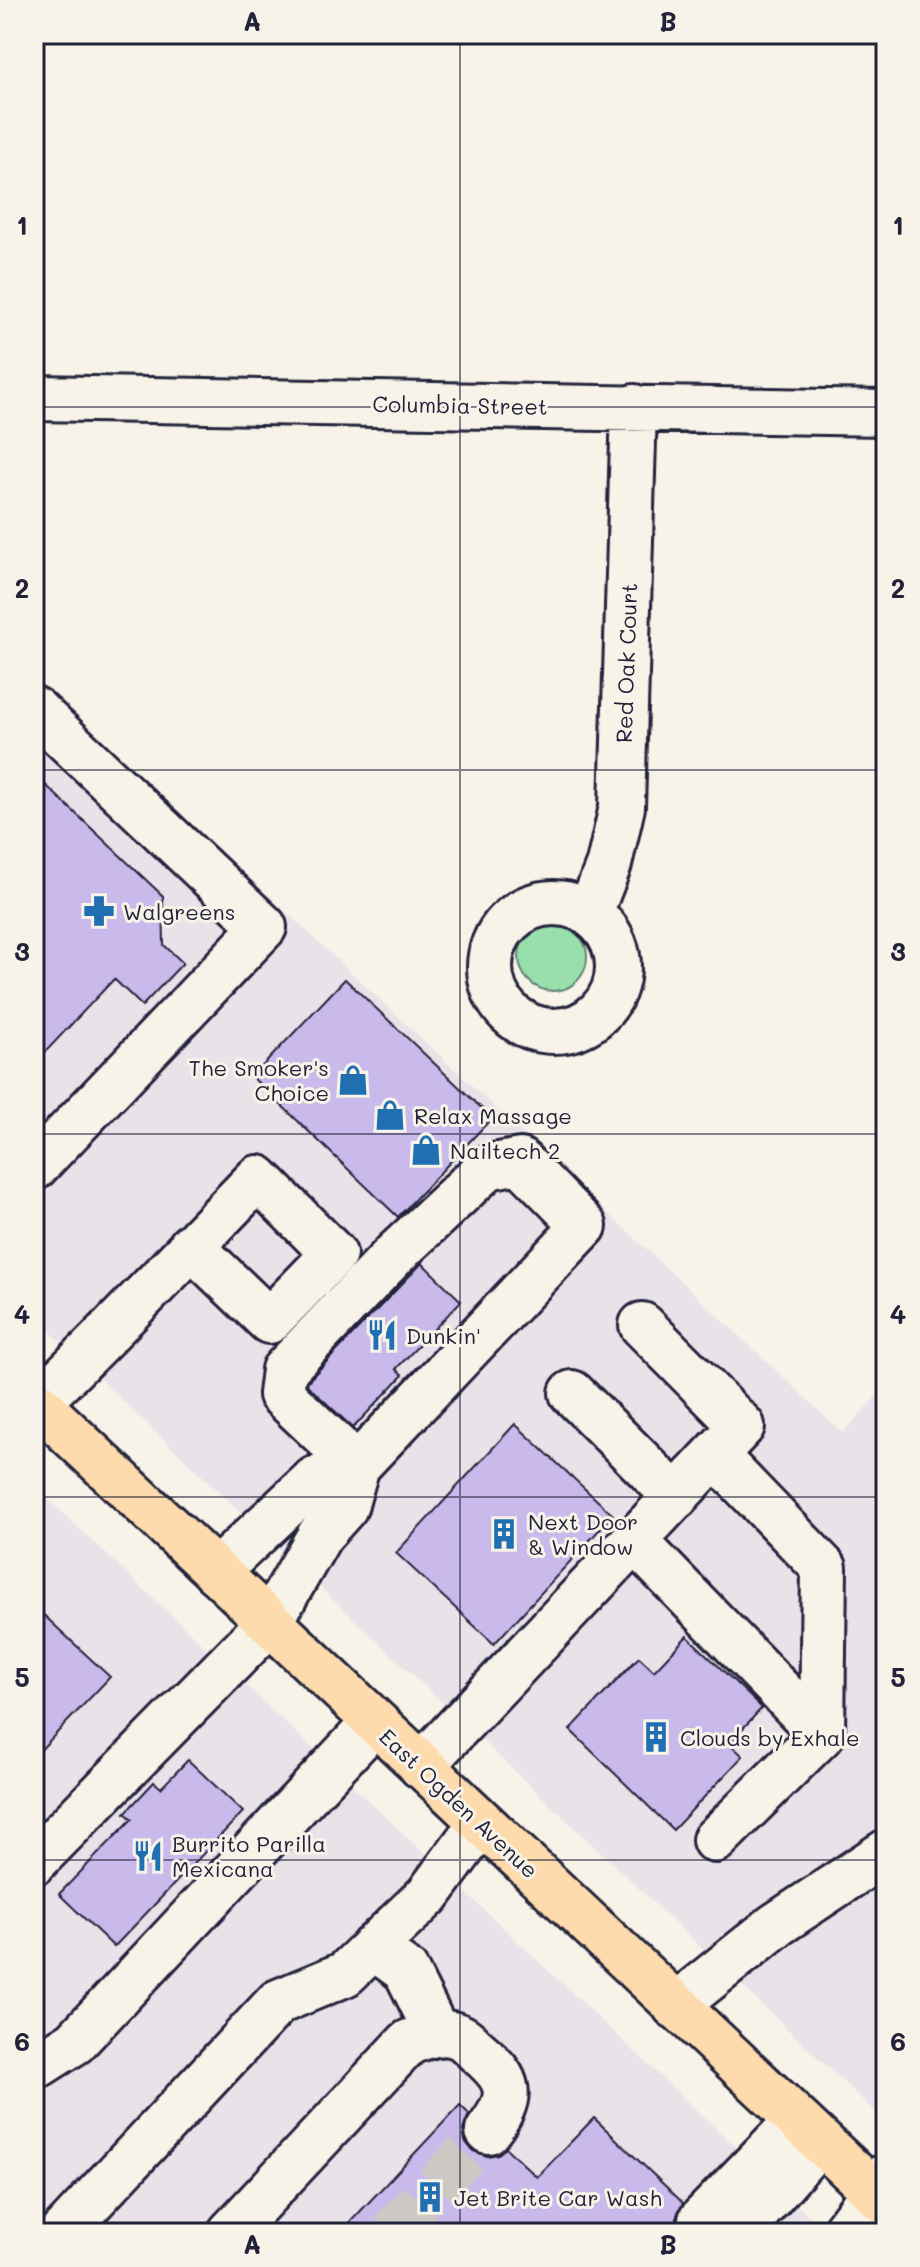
<svg xmlns="http://www.w3.org/2000/svg" width="920" height="2267" viewBox="0 0 920 2267" font-family="Mali,sans-serif">
<style>
.built{fill:#e9e2e9}
.green{fill:#98dfac;stroke:#5d8074;stroke-width:2}
.building{fill:#c9baeb;stroke:#22223b;stroke-width:2}
.lines{fill:none;stroke-linecap:round;stroke-linejoin:round}
.minor-tunnel{stroke:#ccc9c5;stroke-width:44;stroke-dasharray:44 22;stroke-linecap:butt}
.minor-casing{stroke:#22223b;stroke-width:50}
.major-casing{stroke:#22223b;stroke-width:50}
.minor{stroke:#f7f3e8;stroke-width:44}
.major{stroke:#fddbac;stroke-width:44}
.grid{fill:none;stroke:#22223b;stroke-width:2;stroke-opacity:0.55}
.labels{text-anchor:middle;dominant-baseline:central;stroke-width:6;stroke-linejoin:round;paint-order:stroke}
.street-label{font-size:22px;fill:#22223b;stroke:#f7f3e8}
.poi-label{font-size:22px;fill:#22223b;stroke:#f7f3e8;text-anchor:start}
.neatline{fill:none;stroke:#22223b;stroke-width:3}
.grid-label{font-size:26px;text-anchor:middle;font-weight:bold;fill:#22223b}
</style>
<rect width="100%" height="100%" fill="#f7f3e8"/>
<filter id="ink" filterUnits="userSpaceOnUse"><feTurbulence type="fractalNoise" baseFrequency=".0125" numOctaves="2"/><feDisplacementMap in="SourceGraphic" scale="16" xChannelSelector="R" yChannelSelector="G"/><feConvolveMatrix kernelMatrix="1 2 1 2 8 2 1 2 1" color-interpolation-filters="sRGB"/></filter>
<g filter="url(#ink)">
<path class="built" d="M34,676l809,757 38,-42 5,-122v853l-852,-805z
M34,1486l793,747h-793z"/>
<path class="green" d="M519 957a34 34 0 1 1 68 0a34 34 0 1 1-68 0Z"/>
<path class="building" d="M34,774l129,122 1,49 19,18 -41,43 -28,-27 -80,85z
M345,979l147,139 -94,99 -146,-140z
M422,1263l39,38 -65,68 7,6 -50,53 -46,-43 1,-4z
M515,1424l98,91 -119,129 -98,-91z
M34,1606l76,71 -76,80z
M687,1636l75,72 -33,35 14,13 -70,74 -103,-100 69,-73 15,14z
M188,1760l55,52 -129,135 -55,-53 73,-75 -7,-6 29,-31 7,6z
M460,2105l9,9 -6,16 2,11 8,10 14,5 11,-2 8,-6 31,29 57,-59 89,85 -6,12v11l4,7h-341z"/>
<g class="lines">
<path class="minor-tunnel" d="M390,2233l98,-102"/>
<defs>
<path id="minor" d="M34,398l852,15
M34,709l230,218 -230,241
M490 967a64 64 0 1 1 128 0a64 64 0 1 1-128 0Z
M590,913l19,-49 13,-57 12,-400
M572,1393l104,104
M37,1403c76,-73 148,-150 221,-225l76,76 -65,67 -78,-75
M715,1455l109,113 -2,166 -107,106
M635,1541l187,193
M216,1572l99,-93 42,-13
M421,1766l321,-340 -100,-101
M34,1862l236,-240 50,-87 25,-28 12,-41 227,-240 -64,-65 -32,6 -92,86 -112,117 -3,24 76,72
M373,1947l33,24 31,62
M675,2006l101,-81 110,-73
M34,2068l41,-26 299,-319
M701,2220l96,-99
M62,2233l216,-231 67,-28 83,-79 53,-72
M230,2233l179,-191c16,-5 33,-13 49,-6 7,2 14,11 20,16 34,29 36,44 10,79
M739,2233l80,-91
M843,2233l43,-57"/>
<path id="major" d="M34,1400l852,803"/>
</defs>
<use href="#minor" class="minor-casing"/>
<use href="#major" class="major-casing"/>
<use href="#minor" class="minor"/>
<use href="#major" class="major"/>
</g>
</g>
<path class="grid" d="M460,34v2199M34,407h852M34,770h852M34,1134h852M34,1497h852M34,1860h852"/>
<defs>
<symbol id="pharmacy-bare" viewBox="-9 -9 18 18"><path d="M-2-6h4v4h4v4h-4v4h-4v-4h-4v-4h4Z" fill="#1f6fb2" stroke="#f7f3e8" stroke-width="2.5" paint-order="stroke"/></symbol>
<symbol id="shop-bare" viewBox="-9 -9 18 18"><path d="M-5-2.5h2.3a2.7 3.5 0 0 1 5.4 0H5L5.5 6h-11ZM-1.5-2.5h3a1.5 2.3 0 0 0-3 0Z" fill="#1f6fb2" stroke="#f7f3e8" stroke-width="2.5" paint-order="stroke"/></symbol>
<symbol id="restaurant-bare" viewBox="-9 -9 18 18"><path d="M-5-6h1v4h1v-4h1v4h1v-4h1v5L-1.5 .5V6h-2V.5L-5-1ZM5-6V6H3V1.5H1.5Q1.5-4 5-6Z" fill="#1f6fb2" stroke="#f7f3e8" stroke-width="2.5" paint-order="stroke"/></symbol>
<symbol id="building-bare" viewBox="-9 -9 18 18"><path d="M-4-6H4V6H1V3H-1V6H-4ZM-2.5-4.3h1.7v1.8h-1.7ZM.8-4.3h1.7v1.8H.8ZM-2.5-1h1.7V.8h-1.7ZM.8-1h1.7V.8H.8Z" fill="#1f6fb2" stroke="#f7f3e8" stroke-width="2.5" paint-order="stroke"/></symbol>
</defs>
<g fill-rule="evenodd">
<use href="#pharmacy-bare" x="77" y="889" width="44" height="44"/>
<use href="#shop-bare" x="331" y="1058" width="44" height="44"/>
<use href="#shop-bare" x="368" y="1093" width="44" height="44"/>
<use href="#shop-bare" x="404" y="1128" width="44" height="44"/>
<use href="#restaurant-bare" x="360" y="1313" width="44" height="44"/>
<use href="#building-bare" x="482" y="1512" width="44" height="44"/>
<use href="#building-bare" x="634" y="1715" width="44" height="44"/>
<use href="#restaurant-bare" x="126" y="1834" width="44" height="44"/>
<use href="#building-bare" x="408" y="2175" width="44" height="44"/>
</g>
<g class="labels">
<g class="street-label">
<text transform="translate(460 405) rotate(1)">Columbia Street</text>
<text transform="translate(626 663) rotate(-88)">Red Oak Court</text>
<text transform="translate(459 1803) rotate(43)">East Ogden Avenue</text>
</g>
<g class="poi-label">
<text x="123" y="911">Walgreens</text>
<text x="329" y="1067" text-anchor="end">The Smoker's<tspan x="329" dy="25">Choice</tspan></text>
<text x="414" y="1115">Relax Massage</text>
<text x="450" y="1150">Nailtech 2</text>
<text x="406" y="1335">Dunkin'</text>
<text x="528" y="1521">Next Door<tspan x="528" dy="25">&amp; Window</tspan></text>
<text x="680" y="1737">Clouds by Exhale</text>
<text x="172" y="1843">Burrito Parilla<tspan x="172" dy="25">Mexicana</tspan></text>
<text x="454" y="2197">Jet Brite Car Wash</text>
</g>
</g>
<rect width="920" height="2267" fill="none" stroke="#f7f3e8" stroke-width="88"/>
<rect x="44" y="44" width="832" height="2179" class="neatline"/>
<g class="grid-label">
<text x="252" y="31">A</text>
<text x="668" y="31">B</text>
<text x="22" y="235">1</text>
<text x="898" y="235">1</text>
<text x="22" y="598">2</text>
<text x="898" y="598">2</text>
<text x="22" y="961">3</text>
<text x="898" y="961">3</text>
<text x="22" y="1324">4</text>
<text x="898" y="1324">4</text>
<text x="22" y="1687">5</text>
<text x="898" y="1687">5</text>
<text x="22" y="2051">6</text>
<text x="898" y="2051">6</text>
<text x="252" y="2254">A</text>
<text x="668" y="2254">B</text>
</g>
</svg>
